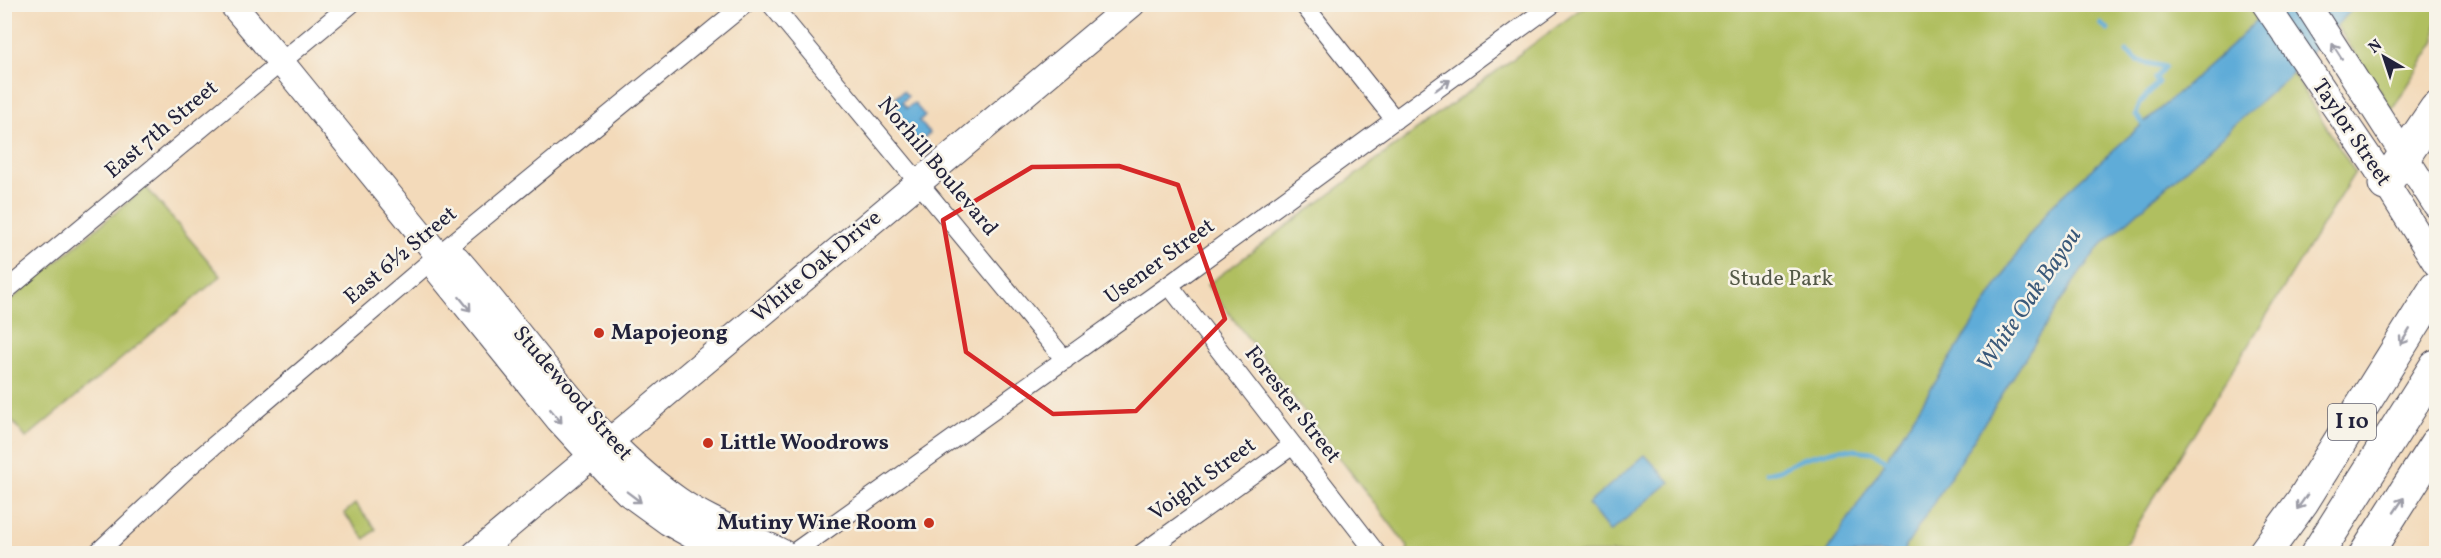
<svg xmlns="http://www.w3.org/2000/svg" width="2441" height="558" viewBox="0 0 2441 558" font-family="Vollkorn,serif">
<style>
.green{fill:#b0bf61;stroke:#69704e;stroke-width:1.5}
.water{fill:#5facd8;stroke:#40678a;stroke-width:1.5}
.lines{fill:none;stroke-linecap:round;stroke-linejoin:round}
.stream{stroke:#5facd8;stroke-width:5}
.street-casing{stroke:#413e4e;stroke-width:20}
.secondary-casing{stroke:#413e4e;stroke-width:28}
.highway-casing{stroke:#413e4e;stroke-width:35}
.street{stroke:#fff;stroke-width:18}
.secondary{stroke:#fff;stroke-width:26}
.highway{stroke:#fff;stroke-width:33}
.oneway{stroke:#9c9ca7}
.marked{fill:none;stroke:#d62828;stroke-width:4.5;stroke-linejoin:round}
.poi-dot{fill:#c8321e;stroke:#f7f3e8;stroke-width:2}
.labels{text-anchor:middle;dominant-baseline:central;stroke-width:5;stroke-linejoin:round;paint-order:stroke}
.shield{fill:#f7f3e8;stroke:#62616f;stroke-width:1.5}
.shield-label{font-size:21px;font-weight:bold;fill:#22223b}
.street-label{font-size:22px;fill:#22223b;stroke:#f7f3e8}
.park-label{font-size:22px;fill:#545948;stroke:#f7f3e8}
.poi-label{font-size:22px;font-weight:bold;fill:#22223b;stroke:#f7f3e8;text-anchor:start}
.water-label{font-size:24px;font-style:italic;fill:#3a597a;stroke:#f7f3e8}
</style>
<rect width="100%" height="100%" fill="#f7f3e8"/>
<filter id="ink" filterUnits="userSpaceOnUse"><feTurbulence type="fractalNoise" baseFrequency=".0167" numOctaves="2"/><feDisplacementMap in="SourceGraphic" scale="12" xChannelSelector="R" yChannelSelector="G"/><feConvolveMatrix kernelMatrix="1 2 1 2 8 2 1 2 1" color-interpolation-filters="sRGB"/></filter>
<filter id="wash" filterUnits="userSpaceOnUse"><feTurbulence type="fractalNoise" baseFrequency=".008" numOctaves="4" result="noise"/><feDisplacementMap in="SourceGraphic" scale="24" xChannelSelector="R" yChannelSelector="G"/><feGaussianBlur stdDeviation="1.35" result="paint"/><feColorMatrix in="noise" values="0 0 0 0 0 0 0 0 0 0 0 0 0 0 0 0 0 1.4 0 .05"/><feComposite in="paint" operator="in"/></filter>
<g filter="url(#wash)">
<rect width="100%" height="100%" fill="#f3daba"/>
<path class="green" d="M1955,4l65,3 16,-3 213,1 106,167 -235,381h-713l1,-6 -201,-262 379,-280z
M2323,5h113v36l-44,69z
M146,187l75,89 -195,162 -21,-26v-107z
M355,504l21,25 -11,10 -21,-26z"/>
<path class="water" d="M2272,5h84l-67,71 -191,172 -28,39 -168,266 -76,1 200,-314 26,-35 24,-22 155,-137z
M903,91l5,5 -6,6 5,6 7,-5 11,13 -6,5 11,12 -11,9 -31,-38z
M1645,455l25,27 -60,50 -22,-28z"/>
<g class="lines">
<path class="stream" d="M2101,24l7,5
M2127,52l11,9 27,6 -10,12 4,3 -19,21 -4,12 10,12
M1766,473l13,-3 25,-12 36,-9 33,3 18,11"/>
</g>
</g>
<g filter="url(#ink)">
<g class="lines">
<defs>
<path id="street" d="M771,4l294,356
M1303,4l92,116
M1169,285l208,269
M4,292l347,-288
M96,554l94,-88 248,-211 307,-251
M792,554l377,-269 384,-281
M1141,554l152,-109"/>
<path id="secondary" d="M232,4l49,58 157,193 1,17 120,148 50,54 19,19 40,29 57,32
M2265,4l112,165 59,94
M2307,4l129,201
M438,255l18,3c71,80 133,180 222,242 31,22 73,36 107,54
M475,554l657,-550"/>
<path id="highway" d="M2385,184l51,-75
M2264,554l38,-52 134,-214
M2317,554l119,-188
M2366,554l70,-110"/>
</defs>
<use href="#street" class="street-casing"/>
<use href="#secondary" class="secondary-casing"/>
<use href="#highway" class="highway-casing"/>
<use href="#street" class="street"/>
<use href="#secondary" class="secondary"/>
<use href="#highway" class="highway"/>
</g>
<defs><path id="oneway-shaft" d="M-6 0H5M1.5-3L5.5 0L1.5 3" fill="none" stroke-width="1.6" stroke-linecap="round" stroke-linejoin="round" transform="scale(1.5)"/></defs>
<g class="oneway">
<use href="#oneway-shaft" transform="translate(2337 51) rotate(-123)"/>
<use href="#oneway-shaft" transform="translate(1443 85) rotate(-36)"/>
<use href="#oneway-shaft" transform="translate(465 304) rotate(51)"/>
<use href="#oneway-shaft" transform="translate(2405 337) rotate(122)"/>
<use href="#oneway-shaft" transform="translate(556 416) rotate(50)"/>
<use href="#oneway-shaft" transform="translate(634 497) rotate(37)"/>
<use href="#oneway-shaft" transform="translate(2302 502) rotate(125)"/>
<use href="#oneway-shaft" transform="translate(2399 505) rotate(-56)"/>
</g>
</g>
<path class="marked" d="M1119,166l59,19 47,134 -89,92 -83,3 -87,-62 -23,-132 89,-53z"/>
<g class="poi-dot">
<circle cx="599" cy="333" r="6"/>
<circle cx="708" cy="443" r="6"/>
<circle cx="929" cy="523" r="6"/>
</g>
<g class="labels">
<rect class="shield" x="2328" y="404" width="48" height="36" rx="4.5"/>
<g class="shield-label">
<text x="2352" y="422">I 10</text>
</g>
<g class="street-label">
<text transform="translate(162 130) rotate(-40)">East 7th Street</text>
<text transform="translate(2351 133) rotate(56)">Taylor Street</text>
<text transform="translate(937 167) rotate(50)">Norhill Boulevard</text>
<text transform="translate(401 256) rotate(-40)">East 6½ Street</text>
<text transform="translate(1160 262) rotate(-36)">Usener Street</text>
<text transform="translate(817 267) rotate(-40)">White Oak Drive</text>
<text transform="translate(572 394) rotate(49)">Studewood Street</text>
<text transform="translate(1292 405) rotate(52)">Forester Street</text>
<text transform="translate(1203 480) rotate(-36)">Voight Street</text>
</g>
<g class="park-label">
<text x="1781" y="279">Stude Park</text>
</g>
<g class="poi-label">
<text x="611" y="333">Mapojeong</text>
<text x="720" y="443">Little Woodrows</text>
<text x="917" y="523" text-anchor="end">Mutiny Wine Room</text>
</g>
<g class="water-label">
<text transform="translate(2030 300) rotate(-56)">White Oak Bayou</text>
</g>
</g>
<rect width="2441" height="558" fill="none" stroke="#f7f3e8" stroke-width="24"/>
<g transform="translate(2384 57) rotate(321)" stroke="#f7f3e8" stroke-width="4.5" paint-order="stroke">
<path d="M0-4.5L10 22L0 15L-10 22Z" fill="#22223b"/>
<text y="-9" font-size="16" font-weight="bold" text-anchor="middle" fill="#22223b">N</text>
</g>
</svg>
